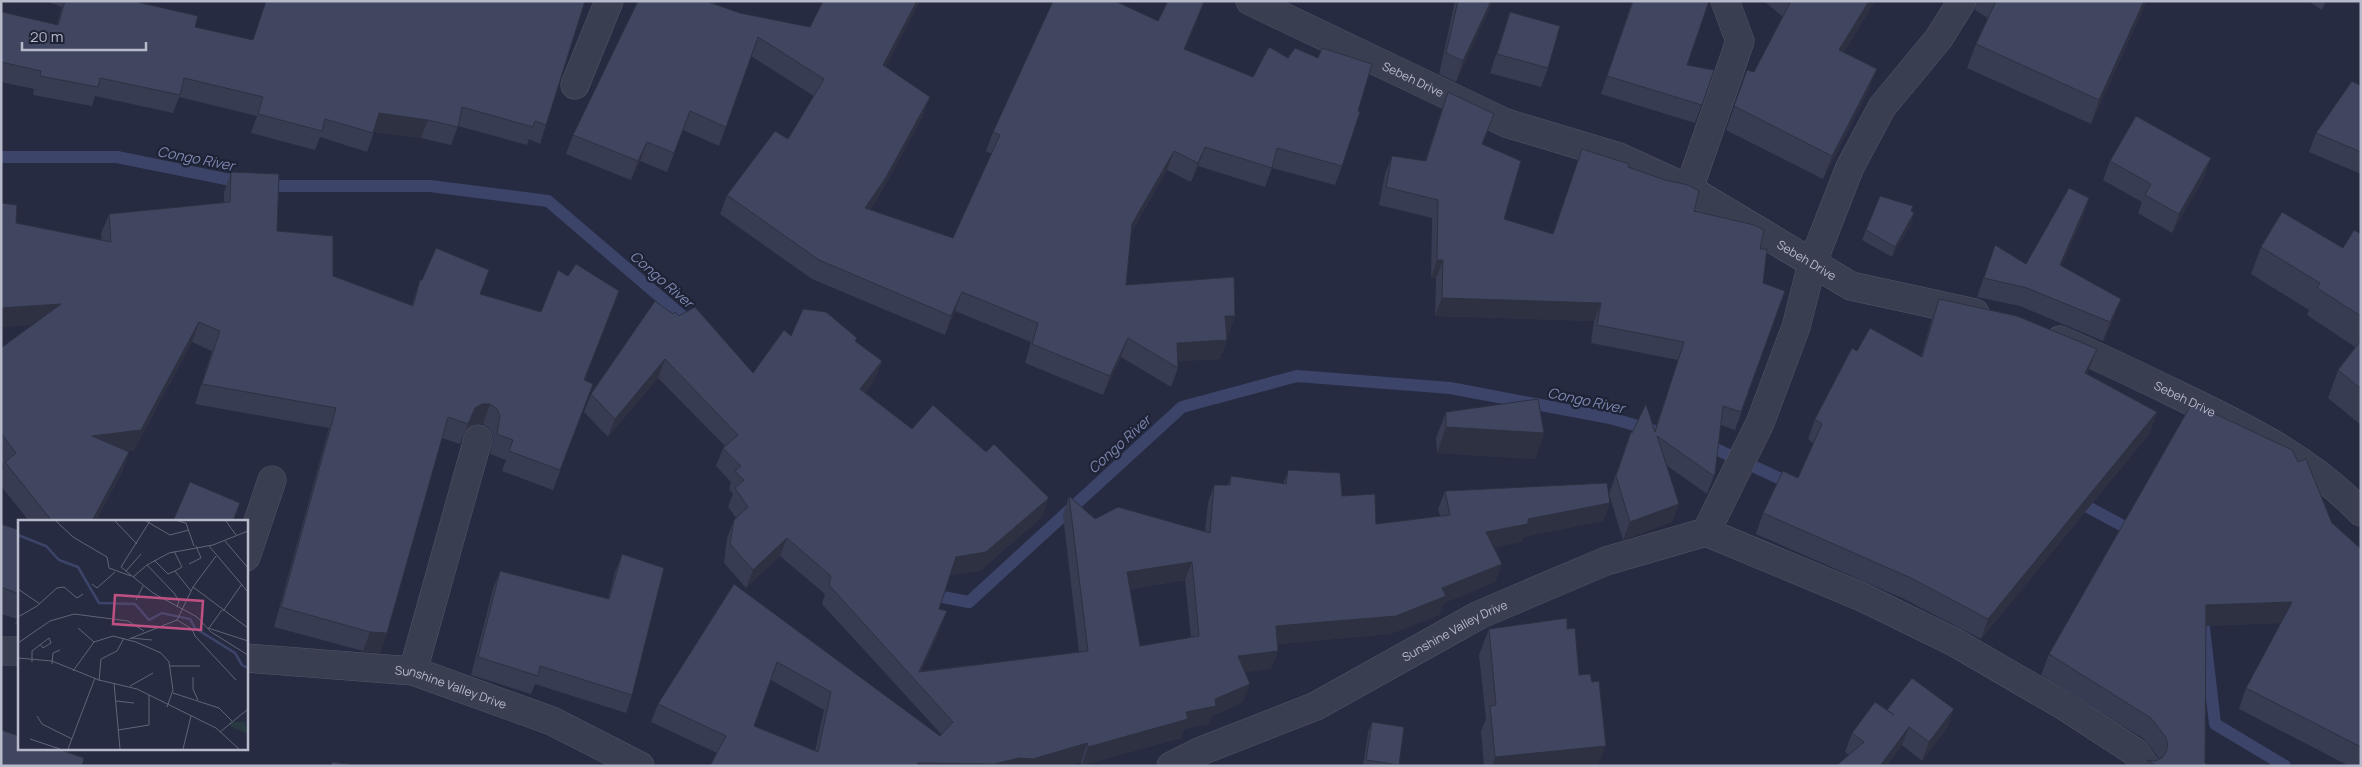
<svg xmlns="http://www.w3.org/2000/svg" width="2362" height="767" viewBox="0 0 2362 767" font-family="Manrope,sans-serif">
<style>
.lines{fill:none;stroke-linecap:round;stroke-linejoin:round}
.stream{stroke:#3c4569;stroke-width:12}
.minor-casing{stroke:#525668;stroke-width:29}
.minor{stroke:#3a3e51;stroke-width:28}
.wall{fill:#373c52;fill-rule:evenodd}
.shaded-wall{fill:#2d3142}
.building{fill:#40465f;stroke:#2d3142;fill-rule:evenodd}
.labels{text-anchor:middle;dominant-baseline:central;stroke-width:4.5;stroke-linejoin:round;paint-order:stroke}
.street-label{font-size:12px;fill:#b7bacb;stroke:#1f2336}
.water-label{font-size:14px;font-style:italic;fill:#7f89b2;stroke:#1f2336}
.inset-river{fill:none;stroke:#3c4569;stroke-width:2.5}
.inset-road{fill:none;stroke:#606478;stroke-width:1}
.view{fill:#be5182;fill-opacity:0.15;stroke:#be5182;stroke-width:2.5}
.inset-edge{fill:none;stroke:#b7bacb;stroke-width:2.5}
</style>
<rect width="100%" height="100%" fill="#262b41"/>
<g class="lines">
<path class="stream" d="M1,157h116l143,29h170l118,15 145,124
M1702,445l16,5 76,35
M2075,500l61,33
M927,594l42,8 213,-195 115,-31 153,12 160,30 42,12
M2204,628l11,96 70,42"/>
<defs>
<g id="minor">
<path id="s1" d="M1250,1l256,122 113,34 70,32 162,97 124,27"/>
<path d="M575,85l34,-84"/>
<path d="M1689,189l51,-148 -15,-40"/>
<path id="s2" d="M2060,340c40,17 79,36 118,55 67,32 131,63 183,117"/>
<path d="M1706,532l156,65 92,45 112,65 69,45 10,14"/>
<path d="M246,557l26,-77"/>
<path d="M1,651h18"/>
<path id="s3" d="M246,658l167,13 139,50 88,45"/>
<path d="M413,671l65,-232"/>
<path id="s4" d="M1171,766l30,-15 115,-45 163,-91 127,-54 100,-29 54,-109 36,-96 16,-63 38,-97 32,-60 57,-69 23,-37"/>
</g>
</defs>
<use href="#minor" class="minor-casing"/>
<use href="#minor" class="minor"/>
</g>
<path class="wall" d="M46,1h87l62,26 58,13 13,-39h319l-39,124 -6,19 -11,-5 -2,6 -69,-19 -7,19 -30,-7 -47,-6 -7,20 -47,-15 -5,13 -64,-17 6,-17 -78,-19 -6,16 -78,-17 -3,10 -59,-11 1,-6 -33,-7v-67l1,-3 55,13 5,-18z
M638,1h78l-1,3 25,9 70,14 13,-26h97l-34,65 37,50 -45,82 -8,12 83,28 39,-84 -6,-3 7,-19 165,-111h39l-12,28 157,117 -7,19 -63,-17 -7,19 -67,-21 -7,16 -24,-12 -36,63 -5,52 109,31 -7,19h-2l1,5 -7,19 -42,2v7l-7,19 -50,-30 -18,38 -78,-32 6,-21 -76,-31 -10,24 -133,-56 -92,-65 7,-19 61,-56 26,-43 -63,-40 -32,90 -36,-16 -16,42 -27,-11 -9,19 -65,-26 7,-19z
M1455,1h38l-37,81 -17,-8z
M1632,1h77l-22,64 27,5 -19,53 -94,-29z
M1764,1h111l-31,51 24,40 -45,87 -97,-49 21,-60 7,2 29,-55z
M1977,1h170l-56,123 -124,-56 9,-24 12,-26 -13,-8z
M2308,1h19l-5,9z
M1510,12l38,56 -7,19 -51,-14z
M2361,86v88l-52,-22 7,-19z
M1448,92l46,22 -12,31 22,74 49,15 23,-67h52l66,44 66,38 3,34 22,8 -50,139 -14,-5 -6,48 -8,21 -41,-29 13,39 -7,18 -49,18 -14,-46 22,-62 1,1 23,-3 23,-70 -87,-17 3,-22 -159,-5 1,-38h-5l1,-60 -53,-13 6,-31 7,-18 33,5z
M2211,158l-7,19 -32,56 -34,-20 4,-11 -39,-22 7,-19z
M231,172l46,59 56,45 79,29 8,-25 60,14 61,18 27,-36 51,15 -34,89 8,4 -40,106 -51,-19 4,-11 -16,-6 3,-18 -4,-8 -6,-4h-8l-8,4 -7,16 -18,-6 -62,215 -17,-2 -89,-24 55,-199 -134,-24 17,-53 -20,-9 -58,108 -8,1 3,1 -7,20 -26,49h-67l-28,-35v-13l3,-7 -3,-3v-115l31,-23 -31,2v-124l15,20 86,17 -1,-6 8,-20 115,-11v-11z
M2089,198l-6,19 -22,49 53,52 -11,23 -83,-35 -43,-9 18,-52 31,19z
M1911,211l3,2 -3,10 -19,34 -30,-17 4,-10z
M2361,234v191l-33,-27 10,-28 17,-23 -48,-32 2,-5 -58,-36 10,-27 82,1z
M1939,299l158,50 -10,25 70,38 -7,21 -169,206 -77,-40 -148,-65 7,-21 35,-35 16,-34 -6,-5 7,-20 42,-68 64,5 11,-37z
M673,314l6,2 74,57 38,-37 65,6 26,19 -7,18 -10,14 47,36 131,87 -63,55 -30,4 -11,34 1,21 -19,41 158,-19 -16,-137 6,-19 26,23 110,12 3,-28 6,-18h14l3,-9 52,8 5,-14 54,26 34,28 64,-8 -2,-7 7,-18 165,12 -7,18 -80,16 -2,5 -27,5 8,17 -7,18 -51,21 -5,12 -49,19 -113,10 1,7 -7,18 -26,3 -2,30 -31,14 -3,8 -25,5 -3,9 -99,27 -1,-3 -364,-9 -66,-31 7,-18 76,-120 206,152 1,-2 -119,-130 3,-10 -45,-38 -34,32 -22,-25 3,-25 7,-18 2,-2 -8,-11 5,-13 -4,-5 2,-7 -15,-16 7,-18 2,-2 -67,-68 -50,59 -24,-25 7,-18zM1185,580l6,58 -51,8 -10,-57zM771,680l53,30 -9,41 -61,-25z
M1446,412l98,21 -9,26 -98,-6 -1,-15z
M2332,523l29,26v217h-12l-110,-57 7,-21 35,-65 -75,3 -1,137 5,3h-65l2,-6 8,1 3,-2v-2l-14,-18 -103,-64 8,-21z
M1,524l18,6v96l-4,-2 2,-5 -16,-5z
M622,554l10,141 -6,18 -91,-29 -4,10 -60,-19 22,-86 7,-18 108,28 7,-27z
M1489,629l90,46 19,91h-114l-3,-35 5,-12 -7,-64z
M1954,709l-7,19 -25,33 -20,-16 -15,21h-51l13,-11 -4,-3 7,-19 35,-23z
M1372,722l27,44h-36l5,-34z"/>
<path class="shaded-wall" d="M917,1h3l-43,83 6,-19z
M1491,1h2l-37,81 7,-21z
M1869,1h6l-44,72 8,-23z
M2144,1h3l-56,123 8,-24z
M2325,1h2l-5,9z
M1204,2l-7,19 -20,47 7,-19z
M1877,69l-9,23 -45,87 9,-23z
M930,97l-7,19 -45,82 -20,29 7,-19z
M379,113l49,7 -7,18 -48,-6z
M647,142l-7,19 -9,19 7,-19z
M1205,147l-7,19 -7,16 7,-19z
M1174,151l-7,19 -42,73 7,-19z
M2211,158l-7,19 -32,56 7,-19z
M2089,198l-6,19 -29,67 6,-19z
M1914,213l-3,10 -19,34 3,-10z
M1437,260h6l-7,18h-5z
M619,291l-7,20 -35,89 7,-20z
M962,292l-7,19 -10,24 6,-19z
M1442,298l159,5 -7,18 -159,-5z
M2121,299l-7,19 -11,23 7,-19z
M61,304l-8,20 -52,3v-19z
M1225,316h10l-7,19h-10z
M199,322l-7,20 -58,108 -49,6 7,-20z
M1128,338l-7,19 -18,38 7,-19z
M1227,340l-7,19 -50,3 7,-19z
M2097,349l-8,20 -11,24 7,-20z
M665,359l-7,19 -50,59 7,-18z
M882,361l-7,18 -21,28 6,-18z
M482,404h8l-7,20h-8l-8,4 -7,16 15,-36z
M2157,412l-7,21 -169,206 7,-20z
M1446,427l98,6 -9,26 -98,-6z
M129,452l-7,20 -26,49h-4z
M1049,498l-6,18 -63,55 -31,4 7,-18z
M1610,503l-7,18 -80,16 -2,5 -42,8 7,-18 42,-13z
M1679,504l-7,18 -49,18 7,-18z
M787,538l-7,18 -34,32 7,-18z
M1192,562l-7,18 -64,10 6,-18z
M1502,564l-7,18 -51,21 -5,12 -49,19 -121,11 7,-19 166,-38z
M2292,602l-8,21 -86,3 8,-21z
M947,611l-7,19 -24,51 3,-9z
M370,632l17,1 -7,20 -17,-2z
M1278,651l-7,18 -39,5 6,-18z
M1250,684l-7,18 -31,14 -3,8 -25,5 -3,9 -99,27 6,-18 127,-48z
M1954,709l-7,19 -25,33 7,-19z
M1909,727l-7,18 -15,21h-7z
M1087,743l-6,19 -15,4h-149l1,-3z
M1606,746l-8,20h-106l3,-9z"/>
<path class="building" d="M65,1h68l65,15 -3,11 58,13 13,-39h319l-39,124 -11,-4 -2,6 -71,-20 -4,20 -30,-7 -49,-7 -6,20 -48,-14 -3,12 -64,-17 5,-17 -79,-19 -4,17 -80,-17 -2,9 -58,-11 1,-5 -40,-9v-45l1,-5 56,13z
M638,1h74l-1,2 29,10 70,14 13,-26h94l-34,64 47,32 -45,82 -20,29 88,30 47,-103 -7,-3 60,-131h62l43,20 10,-20h33l3,1 -20,47 69,28 16,-30 19,11 7,-10 23,10 4,-10 50,16 -14,47 2,1 -18,54 -65,-18 -5,20 -67,-21 -7,16 -24,-12 -42,73 -6,61 108,-8 1,39h-10l2,24 -50,3 1,25 -50,-30 -18,38 -78,-32 6,-21 -76,-31 -11,24 -132,-56 -92,-65 48,-64 13,8 36,-60 -66,-42 -32,90 -36,-16 -16,42 -27,-11 -9,19 -65,-26z
M1458,1h33l-28,60 -17,-8z
M1633,1h76l-22,64 27,5 -12,35 -95,-29z
M1791,1h78l-30,49 38,19 -45,87 -98,-50 13,-36 7,2z
M1996,1h148l-45,99 -123,-56z
M1510,12l50,14 -12,42 -51,-14z
M2352,81l9,5v66l-45,-19z
M1448,92l46,22 -12,30 39,17 -17,58 49,15 29,-85 47,15 -1,3 37,13 23,5 11,6 -5,20 60,14 10,5 -4,19h7l-4,34 22,8 -44,121 -18,-6 -8,67 -1,3 -57,-40 22,68 -49,18 -14,-46 15,-44 1,1 14,-29 9,28 29,-90 -87,-17 4,-22 -159,-5 1,-38h-6l1,-60 -52,-13 6,-31 34,5z
M2136,116l75,42 -32,56 -34,-19 6,-11 -41,-23z
M231,172l48,2 -2,57 56,5v40l80,30 7,-26h2l14,-32 53,22 -9,24 61,18 17,-42 10,6 8,-12 43,27 -35,89 9,4 -33,86 -51,-19 4,-11 -16,-6 3,-18 -3,-7 -7,-5h-8l-7,4 -7,16 -20,-7 -61,216 -17,-1 -89,-25 55,-199 -134,-24 18,-53 -21,-9 -58,108 -49,6 37,16 -37,69h-40l-47,-59 11,-9 -15,-20v-85l60,-44 -60,4v-105l16,2 -1,18 95,19 -2,-28 121,-12z
M2069,188l20,10 -29,67 61,34 -11,23 -83,-34 -43,-10 11,-33 31,19z
M1880,196l33,10 -2,5 3,2 -19,34 -29,-17z
M2282,212l61,36 11,-18 7,4v82l-44,-28 3,-5 -59,-36z
M1939,299l78,17 80,33 -12,24 72,39 -169,207 -77,-41 -148,-65 20,-42 15,7 24,-54 -7,-5 37,-71 5,3 13,-23 52,29z
M655,301l18,13 2,-2 4,4 16,-9 58,66 31,-43 7,6 12,-27 23,3 31,26 -2,3 27,20 -22,28 52,40 21,-24 53,47 8,-8 55,54 -63,54 -30,5 -17,52 8,2 -28,61 169,-21 -19,-155 26,23 23,-12 92,26 4,-48h16l1,-9 55,8 2,-14 52,3 2,23 33,-2 1,30 74,-9 -5,-24 162,-8 3,20 -82,16v5l-42,8 16,32 -60,24 4,8 -50,20 -120,10 2,25 -40,5 12,28 -35,15 1,7 -30,6 2,7 -100,28 -1,-4 -54,16 -14,-1 -25,6 -76,-1v3h-208l16,-30 -68,-32 76,-120 206,152 13,-14 -124,-137 2,-9 -44,-38 -34,32 -23,-26 4,-24 14,-13 -13,-19 9,-8 -9,-9 6,-5 -18,-18 15,-13 -73,-76 -50,60 -24,-25zM1192,562l7,74 -59,10 -13,-74zM777,662l54,30 -13,60 -64,-26z
M2361,340v49l-23,-19z
M1538,399l6,34 -98,-6v-15z
M2192,403l100,47 6,12 8,-3 26,64 29,26v198l-115,-59 46,-86 -86,3 -1,158 5,3h-53l-10,-6 8,1 7,-3 4,-6 2,-8 -3,-8 -14,-18 -102,-64z
M190,482l50,21 -7,18h-60z
M1,524l18,6v64l-18,-7z
M622,554l42,14 -32,127 -92,-29 -2,10 -60,-19 22,-86 109,28z
M1567,618v11l8,-1 4,47 11,-1 2,8 7,-1 7,65 -111,11 -5,-51 6,-1 -7,-76z
M1912,678l42,31 -25,33 -20,-15 -29,39h-44l28,-24 -12,-9 23,-31 19,13 -7,-5z
M1372,722l32,5 -5,38 -33,-5z
M1,730l18,6v12h36l29,10 -2,8h-81z
M332,762l31,4h-32z"/>
<g class="labels">
<g class="street-label">
<text stroke="none"><textPath href="#s1" startOffset="181">Sebeh Drive</textPath></text>
<text stroke="none"><textPath href="#s1" startOffset="616">Sebeh Drive</textPath></text>
<text stroke="none"><textPath href="#s2" startOffset="138">Sebeh Drive</textPath></text>
<text stroke="none"><textPath href="#s4" startOffset="315">Sunshine Valley Drive</textPath></text>
<text stroke="none"><textPath href="#s3" startOffset="208">Sunshine Valley Drive</textPath></text>
</g>
<g class="water-label">
<text transform="translate(196 158) rotate(11)">Congo River</text>
<text transform="translate(662 279) rotate(41)">Congo River</text>
<text transform="translate(1586 400) rotate(12)">Congo River</text>
<text transform="translate(1119 444) rotate(-42)">Congo River</text>
</g>
</g>
<g transform="translate(18 520)">
<rect width="230" height="230" fill="#262b41"/>
<path d="M211,202h16l3,12 -18,-8z" fill="#283942"/>
<path class="inset-river" d="M0,15l28,11 13,14 19,7 21,36 36,1 14,16 13,-7 28,6 5,9 40,25 7,12 6,3"/>
<path class="inset-road" d="M38,1l17,16 34,20 2,11 22,8M97,1l22,23M128,1l24,14 19,-5M132,1l-29,46 32,26 44,24 14,15 37,23M160,1l8,2 8,23M208,1l10,14M207,21l23,27M191,26l39,46M136,40l14,14 7,-3 7,-4 -8,-16M171,44l12,-6 -5,-12M129,45l27,28 5,8 -2,6M108,51l15,-17M157,51l16,20M115,57l14,-12 22,-12 44,-8 35,-14M74,64l5,4 18,-16M175,67l55,41M0,69l22,15M118,80l7,-14M205,91l19,-27M0,97l19,-11 20,-18 7,-1 13,11 6,-4M159,100l15,9 3,7 41,44M60,108l16,14M190,108l40,13M191,108l13,-18M113,118l21,2M111,119l48,-19 16,-33 23,-31M0,123l32,-22 24,-7 54,7 16,10M22,124l3,4 8,-5 -2,-5M0,138l34,3 47,19 38,9 79,39 23,21M14,142v-11l17,-13M34,144l1,-11 7,-3M152,146h30M55,151l21,-29 19,-6 23,6 25,11 8,9 4,28 -6,17M175,157v12l5,11M81,161l2,-22 16,-8 7,-13M96,163l6,66M112,166l23,-13M155,173l46,15 13,13M98,181l18,2M19,196l5,8 30,15M100,210l31,-5v-30M202,212l28,-23M12,219l30,10M50,229l27,-71M165,229l8,-33"/>
<path class="view" d="M97,75l88,6 -2,29 -88,-6z"/>
<rect width="230" height="230" class="inset-edge"/>
</g>
<rect width="2362" height="767" fill="none" stroke="#b7bacb" stroke-width="5"/>
<path d="M22 42v8h124v-8" fill="none" stroke="#b7bacb" stroke-width="2.5"/>
<text x="30" y="42" font-size="15" fill="#b7bacb" stroke="#1f2336" stroke-width="4" paint-order="stroke">20 m</text>
</svg>
